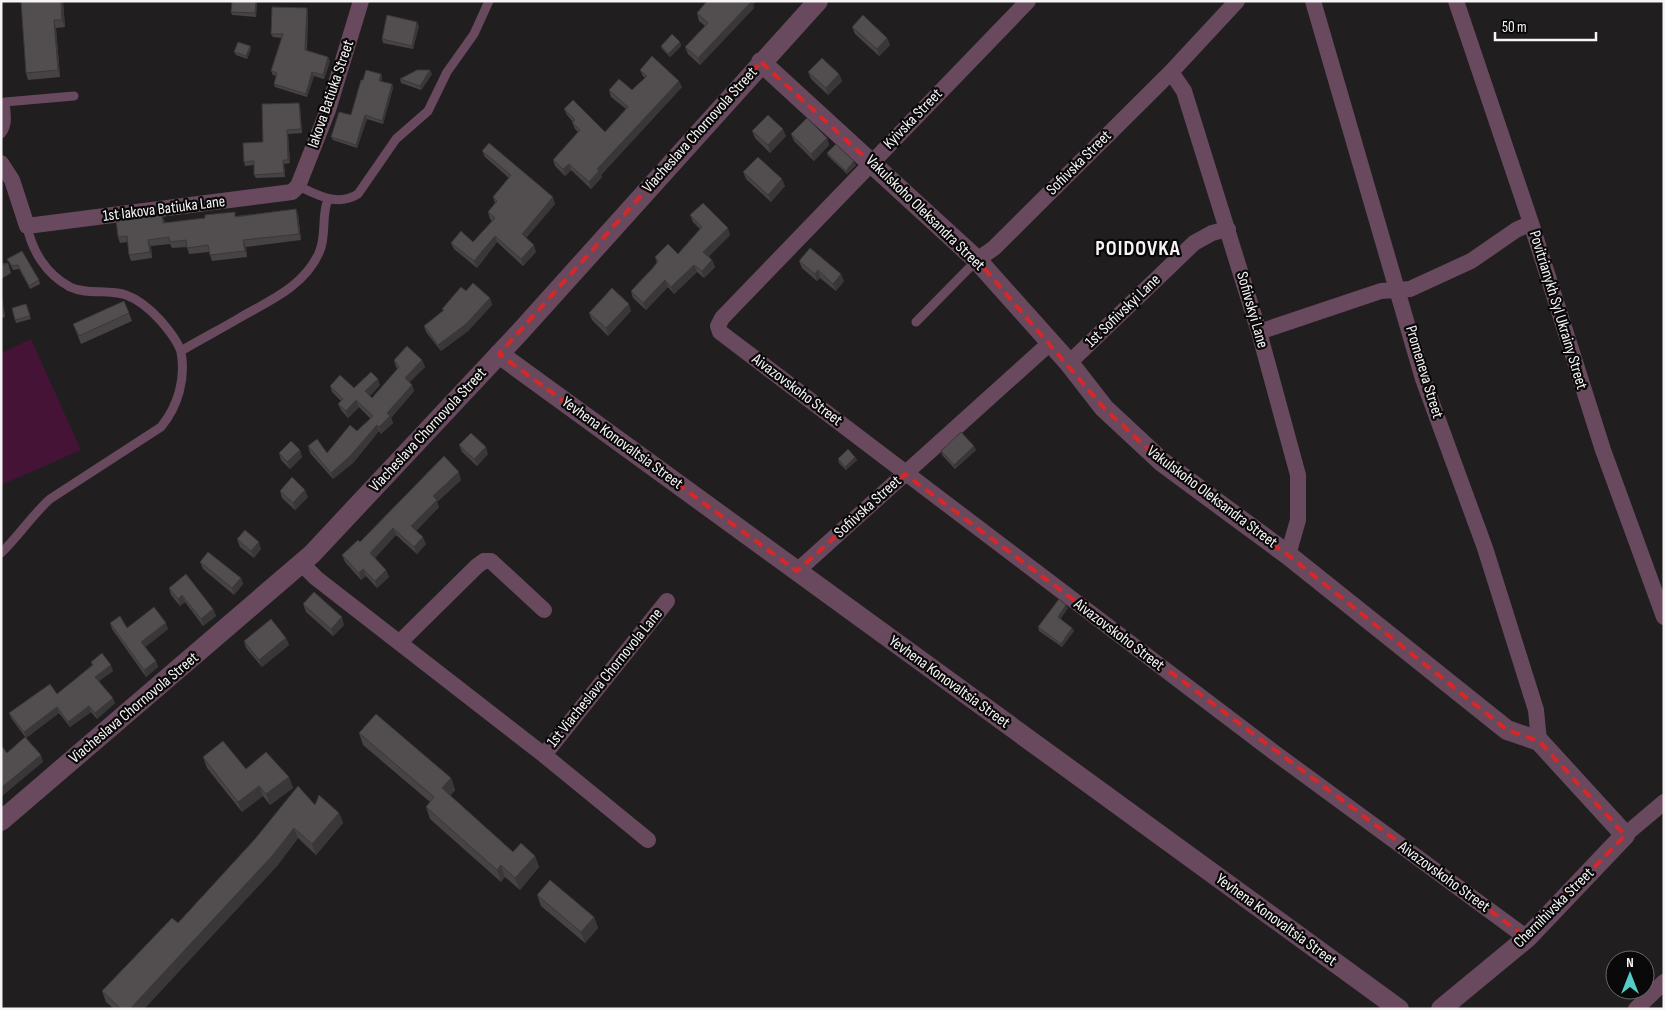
<svg xmlns="http://www.w3.org/2000/svg" width="1665" height="1010" viewBox="0 0 1665 1010" font-family="'Sofia Sans Condensed',sans-serif">
<style>
.green{fill:#441336}
.lines{fill:none;stroke-linecap:round;stroke-linejoin:round}
.service{stroke:#68495d;stroke-width:9}
.minor{stroke:#68495d;stroke-width:16}
.tertiary{stroke:#68495d;stroke-width:20}
.wall{fill:#474345}
.shaded-wall{fill:#393738}
.building{fill:#524e50;stroke:#393738}
.marked{fill:none;stroke:#d62828;stroke-width:4;stroke-dasharray:10 6;stroke-linejoin:round}
.labels{text-anchor:middle;dominant-baseline:central;stroke-width:4.5;stroke-linejoin:round;paint-order:stroke}
.street-label{font-size:16px;fill:#f6f4f5;stroke:#0a0909}
.district-label{font-size:21px;font-weight:bold;letter-spacing:1px;fill:#f6f4f5;stroke:#0a0909}
</style>
<rect width="100%" height="100%" fill="#211e20"/>
<path class="green" d="M31,339l50,111 -80,35v-132z"/>
<g class="lines">
<path class="service" d="M1,134c8,-9 5,-20 4,-32l69,-6
M298,186c20,9 39,21 60,8l38,-55 32,-28 19,-39 27,-38 15,-33
M916,322l61,-62
M181,351c20,-12 40,-22 60,-34 30,-17 63,-31 78,-64 8,-17 2,-39 9,-53
M1,553c18,-17 31,-38 49,-54l111,-72c17,-21 25,-48 20,-75 -3,-11 -14,-24 -21,-32 -10,-11 -20,-20 -34,-25 -18,-6 -39,0 -56,-8 -24,-13 -38,-36 -43,-61"/>
<path class="minor" d="M1028,1l-306,317 -4,8 2,6 559,424 248,182
M1313,1l110,378 62,169 51,162 3,31
M1456,1l75,222 72,227 61,167
M1171,72l13,19 75,241 39,143v45l-10,35
M1,163l11,17 15,46 265,-34 6,-6 30,-76 33,-109
M977,260l17,-12 177,-176 66,-71
M1259,332l122,-41 29,-2 61,-28 45,-31 15,-7
M1069,363l125,-120 18,-10 16,-4
M302,564l14,14 228,177 104,85
M797,571l253,-228
M400,642l77,-76 7,-5h7l53,49
M544,755l123,-154
M1625,835l39,-33
M1636,1009l28,-27"/>
<path class="tertiary" d="M761,62l216,198 92,103 35,45 58,54 126,93 219,175 32,11 86,94 -98,103 -86,71
M499,354l900,655
M1,821l311,-267 207,-221 299,-332"/>
</g>
<path class="wall" d="M63,1l2,26 -9,1 4,49 -32,3 -2,-7z
M257,1l-1,16 -24,-2 -1,-3z
M753,5l1,3 -54,57 -12,-11 -3,-7 20,-21 -6,-5 -2,-8z
M308,12l-1,38 23,11 -6,18 -10,-3 -7,21 -32,-10 -1,-3 2,-8 -3,-1 -2,-4 11,-33 -9,-1 -2,-3z
M419,26l-6,23 -30,-6 -1,-4z
M852,27l35,11 3,7 -11,11 -24,-22z
M680,42l1,4 -11,11 -8,-8 -1,-3z
M250,46l1,3 -4,10 -11,-4 -2,-3z
M640,70l42,17 -81,88 1,2 -11,12 -20,-19 -6,6 -10,-10 -2,-6 25,-28 -3,-3 -3,-7h1l-6,-7 -3,-6 41,23 21,-23 -15,-12 -2,-7h23l13,-12 -2,-2z
M808,72l31,2 3,7 -14,14 -17,-16z
M381,74l1,4 -1,3 11,3 1,4 -10,36 -16,-5 -10,29 -24,-8 -2,-3 20,-22z
M432,74l-11,16 -20,-7 -1,-4z
M300,106l2,27 -14,1 2,29 -6,1 1,13 -29,1 -2,-3v-10l-9,1 -1,-4 19,-20z
M752,131l34,5 -16,17 -15,-15z
M791,134l36,4 2,7 -15,16 -20,-20z
M482,151l73,53 -29,34 10,14 -13,14 -26,-24 -20,26 -23,-19 -3,-6 22,-1 19,-21 -2,-2 -2,-7 7,-9 -2,-6 16,-19 -24,-21z
M827,153l29,12 -9,9 -19,-18z
M743,172l42,14 -14,16 -25,-23z
M296,209l2,6 3,25 -55,7 1,10 -35,4 -3,-9 -20,2 -2,-7 -15,1 -2,-4 -19,2 1,12 -21,3 -2,-6 -1,-13 -8,1 -2,-6 44,-22 3,8 71,-7z
M690,215l40,20 -21,21 3,4 3,7 -11,11 -7,-6 -23,22 -6,-7 -22,23 -13,-12 -2,-7 26,-28 -2,-6 23,-3 22,-25 -7,-7z
M7,259l32,21 1,4 -10,5 -11,-20 -6,1z
M799,261l45,20 -8,10 -16,-13 -3,3 -15,-13z
M8,263l3,10 -10,6v-15z
M466,291l24,7 2,7 -24,26 -27,20 -15,-19 -2,-6 19,-15 -1,-2z
M1,293l4,24 -4,1z
M26,304l5,15 -15,4 -4,-15z
M631,311l-23,25 -16,-16 -3,-7z
M129,313l3,8 -51,23 -8,-20z
M394,360h28l3,7 -16,15 3,3 2,6 -23,27 2,5 -12,11 -2,-3 -26,32 -20,16 -23,-26 -2,-7 19,7 30,-22 14,-12 -12,-12 -11,11 -7,-8 -3,-6 3,-3 -9,-9 -2,-6 24,2 26,-3 -10,11 2,2 26,-29 -2,-2z
M459,445l29,9 -11,12 -15,-14z
M300,450l2,7 -12,12 -9,-9 -2,-7z
M976,450l-21,19 -13,-14 -1,-4z
M855,457l2,3 -11,10 -7,-7 -1,-4z
M461,480l-24,22 2,5 -23,24 10,13 -9,10 -21,-19 -21,23 11,12 3,7 -12,11 -11,-12 -5,4 -16,-18 -3,-7 18,-13z
M280,491l28,6 -13,13 -13,-12z
M237,539l24,10 -7,9 -14,-11z
M200,562l41,16 2,6 -9,11 -31,-26z
M169,588l44,21 3,7 -13,10 -18,-24 -5,4 -9,-11z
M303,604l41,21 -11,11 -27,-24z
M1068,608l-8,11 12,9 2,3 -12,16 -23,-16 -1,-4z
M110,623l17,5 41,1 -23,18 11,14 2,6 -12,10 -34,-48z
M286,638l3,7 -27,22 -16,-19 -2,-7z
M91,662l22,9 -14,10 16,22 -18,16 -6,-7 -21,15 -11,-14 -33,25 -15,-20 -2,-5 48,-19 35,-29z
M359,733l92,45 4,12 -5,6 63,56 22,4 4,11 -19,23 -15,-13 -4,5 -71,-63 -4,-12 4,-5 -67,-57z
M203,757l43,12 43,8 4,11 -23,17 -7,-9 -21,16 -35,-44z
M315,805l24,8 4,10 -27,32 -18,-17 -21,28 -133,143h-30l-8,-7 -4,-11 76,-68z
M537,895l57,22 4,11 -13,15 -44,-37z"/>
<path class="shaded-wall" d="M61,1h2l2,26 -3,-7z
M256,1h1l-1,16 -1,-4z
M751,1h6l-4,4 1,3 -54,57 -2,-7z
M307,8l1,4 -2,42 -1,-4z
M54,20l2,8 4,49 -2,-7z
M417,22l2,4 -6,23 -1,-3z
M887,38l3,7 -11,11 -2,-7z
M680,42l1,4 -11,11 -2,-3z
M250,46l1,3 -4,10 -1,-3z
M328,57l2,4 -6,18 -1,-4z
M430,70l2,4 -11,16 -1,-4z
M312,72l2,4 -7,21 -1,-3z
M381,74l1,4 -1,6 -2,-3z
M839,74l3,7 -14,14 -2,-7z
M679,81l3,6 -81,88 1,2 -11,12 -2,-7 8,-13z
M392,84l1,4 -10,36 -1,-3z
M299,103l1,3 2,27 -1,-4z
M365,115l2,4 -10,29 -1,-3z
M783,129l3,7 -16,17 -2,-8z
M287,130l1,4 2,29 -2,-3z
M827,138l2,7 -15,16 -3,-7z
M283,160l1,4 1,13 -1,-4z
M854,161l2,4 -9,9 -1,-3z
M569,164l2,6 -6,6 -2,-7z
M782,179l3,7 -14,16 -3,-7z
M553,197l2,7 -31,36 -2,-6z
M296,209l2,6 3,25 -2,-6z
M728,228l2,7 -24,24 -3,-7z
M495,236l2,6 -20,26 -3,-7z
M148,240l3,6 1,12 -2,-6z
M243,240l3,7 1,10 -2,-6z
M534,245l2,7 -13,14 -2,-7z
M712,260l3,7 -11,11 -2,-7z
M694,265l3,7 -23,22 -3,-7z
M818,270l2,8 -3,3 -2,-7z
M841,274l3,7 -8,10 -3,-7z
M665,280l3,7 -22,23 -3,-7z
M1,293l1,3 3,21 -4,-10z
M490,298l2,7 -24,26 -27,20 -3,-6z
M629,304l2,7 -23,25 -2,-8z
M422,360l3,7 -18,18 -2,-7z
M378,379l2,6 -12,13 -3,-7z
M412,385l2,6 -23,27 2,5 -12,11 -2,-7 8,-14z
M356,400l3,7 -11,11 -2,-7z
M377,425l2,6 -26,32 -20,16 -2,-6z
M974,446l2,4 -21,19 -1,-4z
M486,447l2,7 -11,12 -3,-7z
M300,450l2,7 -12,12 -3,-7z
M855,457l2,3 -11,10 -1,-3z
M459,472l2,8 -24,22 2,5 -25,26 -3,-7 22,-30z
M305,490l3,7 -13,13 -2,-7z
M393,528l3,7 -23,25 -3,-7z
M423,537l3,7 -9,10 -3,-7z
M259,542l2,7 -7,9 -3,-7z
M363,569l3,7 -5,4 -2,-7z
M386,570l3,7 -12,11 -2,-7z
M241,578l2,6 -9,11 -2,-7z
M182,595l3,7 -5,4 -2,-7z
M1066,605l2,3 -9,13 -1,-4z
M213,609l3,7 -13,10 -2,-7z
M342,617l2,8 -11,11 -2,-7z
M166,623l2,6 -25,20 -2,-7z
M1072,628l2,3 -12,16 -1,-3z
M286,638l3,7 -27,22 -3,-7z
M156,661l2,6 -12,10 -2,-7z
M111,665l2,6 -15,11 -3,-5z
M113,698l2,5 -18,16 -2,-6z
M89,706l2,6 -21,15 -2,-5z
M57,707l2,6 -33,25 -2,-6z
M41,755l2,7 -42,35v-9z
M289,777l4,11 -23,17 -4,-11z
M451,778l4,12 -9,10 -4,-12z
M259,786l4,10 -21,16 -4,-10z
M339,813l4,10 -27,32 -4,-11z
M294,828l4,10 -21,28 -133,143h-14z
M535,856l4,11 -19,23 -5,-12z
M501,865l4,12 -4,5 -4,-12z
M594,917l4,11 -13,15 -4,-11z"/>
<path class="building" d="M21,1h40l1,19h-8l4,50 -32,3z
M232,1h24l-1,12 -24,-1z
M707,1h45l-54,57 -13,-11 23,-24 -11,-10z
M272,7l35,1 -2,42 23,7 -5,18 -11,-3 -6,22 -32,-10 3,-11 -6,-2 12,-37h-12z
M387,15l30,7 -5,24 -30,-7z
M863,15l24,23 -10,11 -25,-22z
M672,34l8,8 -12,12 -7,-8z
M238,42l12,4 -4,10 -12,-4z
M652,56l27,25 -82,88 2,2 -10,11 -20,-18 -6,5 -10,-9 27,-30 -8,-8 3,-2 -11,-11 9,-9 32,32 23,-25 -19,-17 10,-11 13,11 15,-14 -7,-6z
M822,58l17,16 -13,14 -18,-16z
M366,70l15,4 -2,7 13,3 -10,37 -17,-6 -9,30 -25,-8 8,-25 12,3 10,-35h2z
M417,70h13l-10,16 -20,-7z
M299,103l2,26 -14,1 1,30h-5l1,13 -30,2v-14l-10,1 -1,-19 20,-1 -1,-38z
M768,115l15,14 -15,16 -16,-14z
M807,118l20,20 -16,16 -20,-20z
M489,143l64,54 -31,37 12,11 -13,14 -26,-23 -21,25 -23,-18 10,-12 12,11 22,-24 -7,-6 9,-11 -4,-4 18,-22 -29,-24z
M836,144l18,17 -8,10 -19,-18z
M758,157l24,22 -14,16 -25,-23z
M703,203l25,25 -25,24 9,8 -10,11 -8,-6 -23,22 -6,-7 -22,23 -12,-12 22,-23 5,-7 -3,-4 13,-13 10,10 24,-27 -12,-12z
M296,209l3,25 -56,6 2,11 -35,4 -2,-10 -21,3 -1,-8 -16,2 -1,-5 -21,3 2,12 -21,3 -2,-19 -9,1 -2,-17 46,-5 1,8 42,-5v-3l30,-3v5z
M810,248l31,26 -8,10 -15,-14 -3,4 -16,-13z
M22,251l17,29 -10,6 -11,-21 -6,1 -5,-7z
M8,263l-7,3v-2z
M473,283l17,15 -24,26 -28,21 -14,-19 20,-16 -2,-1 19,-22 5,4z
M612,288l17,16 -23,24 -17,-15z
M124,301l5,12 -50,23 -6,-12z
M26,304l4,12 -15,4 -3,-12z
M407,346l15,14 -17,18 7,7 -25,28 3,3 -11,11 -2,-2 -27,31 -19,17 -23,-27 9,-7 10,14 23,-28 7,6 16,-15 -17,-16 -10,11 -8,-7 5,-5 -13,-13 10,-11 14,13 17,-16 7,7 -13,12 7,7 27,-31 -5,-7z
M961,432l13,14 -20,19 -13,-14z
M471,433l15,14 -12,12 -15,-14z
M291,441l9,9 -13,12 -8,-9z
M848,449l7,8 -10,10 -7,-8z
M444,456l15,16 -26,24 4,4 -26,26 12,11 -9,10 -21,-19 -23,25 16,17 -11,11 -12,-12 -4,4 -17,-18 16,-15 2,2z
M292,477l13,13 -12,13 -13,-12z
M245,530l14,12 -8,9 -14,-12z
M208,552l33,26 -9,10 -32,-26z
M186,574l27,35 -12,10 -19,-24 -4,4 -9,-11z
M314,592l28,25 -11,12 -28,-25z
M1059,599l7,6 -8,12 14,11 -11,16 -23,-17z
M154,607l12,16 -25,19 15,19 -12,9 -34,-47 10,-7 7,12z
M271,619l15,19 -27,22 -15,-19z
M102,653l9,12 -16,12 18,21 -18,15 -6,-7 -21,16 -11,-15 -33,25 -15,-19 41,-29 7,10 36,-29 -2,-3z
M376,714l75,64 -9,10 71,64 8,-9 14,13 -20,22 -14,-13 -4,5 -71,-63 8,-10 -75,-64z
M25,737l16,18 -40,33v-43l6,8z
M223,741l23,28 20,-17 23,25 -23,17 -7,-8 -21,16 -35,-45z
M298,786l17,19 4,-10 20,18 -27,31 -18,-16 -21,27 -143,154h-9l-19,-18 70,-73 6,5 77,-84z
M550,880l44,37 -13,15 -44,-37z"/>
<path class="marked" d="M761,62l216,198 127,148 58,54 126,93 219,175 32,11 86,94 -98,103 -622,-464 -108,97 -298,-217z"/>
<g class="labels">
<g class="street-label">
<text transform="translate(331 94) rotate(-71)">Iakova Batiuka Street</text>
<text transform="translate(913 119) rotate(-46)">Kyivska Street</text>
<text transform="translate(700 130) rotate(-48)">Viacheslava Chornovola Street</text>
<text transform="translate(1079 163) rotate(-45)">Sofiivska Street</text>
<text transform="translate(164 209) rotate(-7)">1st Iakova Batiuka Lane</text>
<text transform="translate(925 213) rotate(44)">Vakulskoho Oleksandra Street</text>
<text transform="translate(1252 310) rotate(74)">Sofiivskyi Lane</text>
<text transform="translate(1558 310) rotate(73)">Povitrianykh Syl Ukrainy Street</text>
<text transform="translate(1123 311) rotate(-44)">1st Sofiivskyi Lane</text>
<text transform="translate(1424 372) rotate(73)">Promeneva Street</text>
<text transform="translate(797 390) rotate(37)">Aivazovskoho Street</text>
<text transform="translate(428 430) rotate(-47)">Viacheslava Chornovola Street</text>
<text transform="translate(622 443) rotate(36)">Yevhena Konovaltsia Street</text>
<text transform="translate(1212 497) rotate(37)">Vakulskoho Oleksandra Street</text>
<text transform="translate(868 507) rotate(-42)">Sofiivska Street</text>
<text transform="translate(1119 635) rotate(37)">Aivazovskoho Street</text>
<text transform="translate(605 678) rotate(-51)">1st Viacheslava Chornovola Lane</text>
<text transform="translate(949 682) rotate(36)">Yevhena Konovaltsia Street</text>
<text transform="translate(134 708) rotate(-40)">Viacheslava Chornovola Street</text>
<text transform="translate(1444 877) rotate(36)">Aivazovskoho Street</text>
<text transform="translate(1554 908) rotate(-45)">Chernihivska Street</text>
<text transform="translate(1276 920) rotate(36)">Yevhena Konovaltsia Street</text>
</g>
<g class="district-label">
<text x="1138" y="248">POIDOVKA</text>
</g>
</g>
<rect width="1665" height="1010" fill="none" stroke="#f6f4f5" stroke-width="5"/>
<g transform="translate(1630 975)"><circle r="24" fill="#0a0909" stroke="#686767"/>
<path d="M0-4L9 19L0 12L-9 19Z" fill="#54cdc7"/>
<text y="-8" font-size="14" font-weight="bold" text-anchor="middle" fill="#f6f4f5">N</text>
</g>
<path d="M1495 32v8h101v-8" fill="none" stroke="#f6f4f5" stroke-width="2.5"/>
<text x="1502" y="32" font-size="15" fill="#f6f4f5" stroke="#0a0909" stroke-width="4" paint-order="stroke">50 m</text>
</svg>
